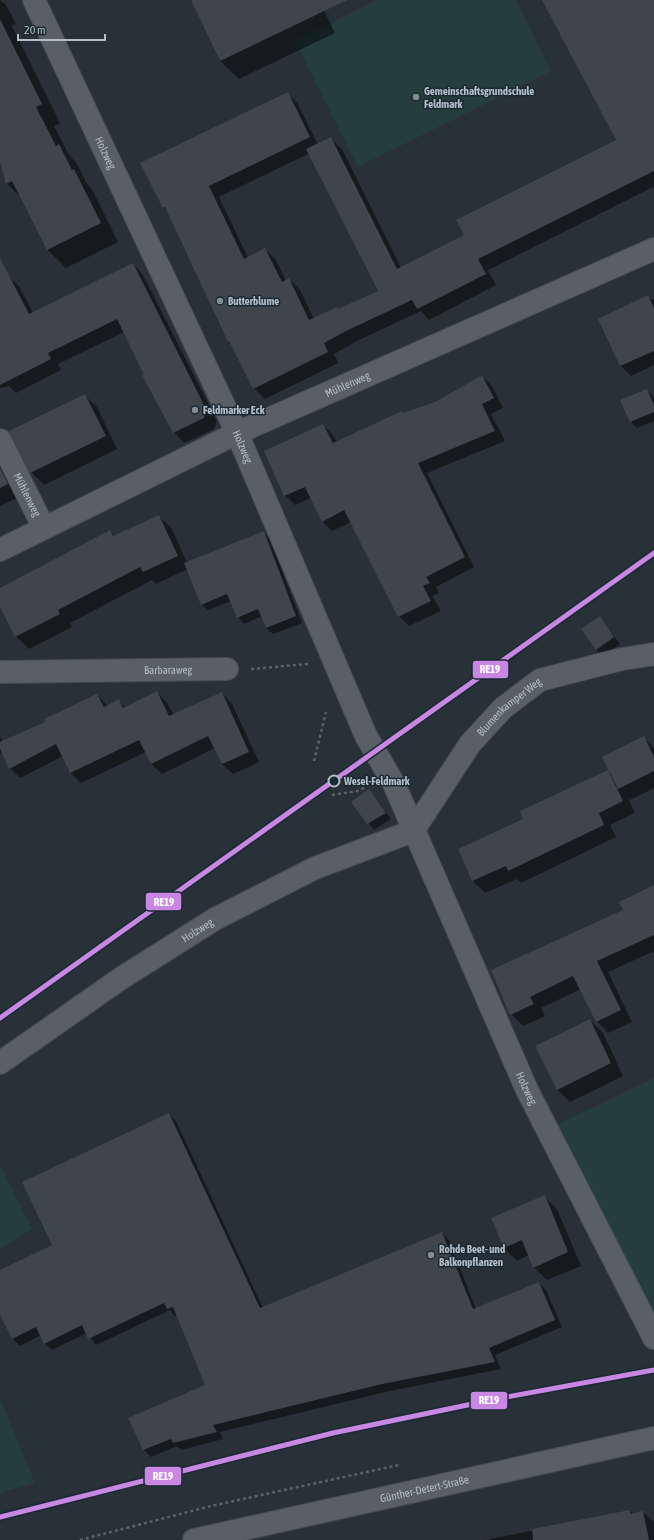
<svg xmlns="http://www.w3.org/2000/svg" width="654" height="1540" viewBox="0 0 654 1540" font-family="'Asap Condensed',sans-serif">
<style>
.green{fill:#253d3c}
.shadow{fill:#0007;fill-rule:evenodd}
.building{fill:#3e454b}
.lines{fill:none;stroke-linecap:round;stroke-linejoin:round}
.minor-casing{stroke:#464d52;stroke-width:24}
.path{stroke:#5b6368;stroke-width:2.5;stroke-dasharray:3 3;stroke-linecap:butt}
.minor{stroke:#585f65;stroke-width:22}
.rail-1-casing{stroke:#1b2932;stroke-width:8}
.rail-1{stroke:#c787e3;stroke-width:5}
.poi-dot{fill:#828d96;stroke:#1b2932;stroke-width:1.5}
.stop-dot{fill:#1b2932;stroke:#b2bec9;stroke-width:2}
.labels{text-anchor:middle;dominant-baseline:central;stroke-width:3;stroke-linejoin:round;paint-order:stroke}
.poi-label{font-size:11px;font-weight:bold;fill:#b2bec9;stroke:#1b2932;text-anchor:start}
.street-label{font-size:11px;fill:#b2bec9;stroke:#1b2932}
.stop-label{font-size:11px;font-weight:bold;fill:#b2bec9;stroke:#1b2932;text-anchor:start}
.line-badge{stroke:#1b2932;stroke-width:1.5}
.badge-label{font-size:11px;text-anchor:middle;font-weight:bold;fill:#fff}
</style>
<rect width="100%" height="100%" fill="#283138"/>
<path class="green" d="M377,0h139l35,71 -193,96 -63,-126z
M654,1078v234l-52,-95 -46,-92z
M0,1164l32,65 -32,20z
M0,1398l35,85 -35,10z"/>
<path class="shadow" d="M0,0l6,5 10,19 -4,2 48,97 -6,3 15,29 8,9 10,20 5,5 26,53 -52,26 -19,-19 -25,-51 -15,-14 -3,-18 -4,-4z
M192,0h127l16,33 -96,46 -19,-18z
M544,0h110v190l-1,-3 -165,83 8,15 -67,35 -8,-9 -62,29 -25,14 4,9 -73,36 -11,-11 -22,-43 -4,-3 -60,-130 -4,-4 -22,-45 145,-70 11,11 20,41 13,-6 11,10 59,119 64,-33 152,-95zM310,153l69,138 -40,19 -25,9 -14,-29 -11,-11 -3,2 -10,-21 -11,-11 -17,9 -29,-61z
M133,264l10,11 74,146 -3,8 -30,14 -10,-11 -50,-100 -66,32 3,6 -45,23 -7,-7 -9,2v-108l8,-4 11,10 14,27z
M648,297l3,3 3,-1v66l-23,11 -10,-10 -22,-47z
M482,376l10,10 11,22 -12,6 14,27 -78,32 47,94 -38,20 3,6 -7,3 9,15 -32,15 -10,-10 -48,-94 -19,9 -10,-10 -11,-23 -16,7 -10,-10 38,-70 10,10 4,8 67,-29 31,-11z
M647,390l7,8v23l-17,7 -6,-6 -10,-21z
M84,395l13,12 20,42 -73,36 -13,-13 -21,-40z
M0,455l20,42 -20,9z
M159,516l13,13 15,34 76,-31 7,7 32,84 -29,11 -7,-6 -4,-12 -18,8 -6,-7 -7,-16 -23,9 -7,-6 -13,-35 -32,15 -4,-4 -82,43 2,4 -43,22 -13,-13 -16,-31v-16l110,-58 5,5z
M600,618l20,26 -17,12 -7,-6z
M157,692l10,11 7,12 48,-22 10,11 27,58 -26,12 -11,-10 -7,-16 -53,26 -11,-10 -5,-12 -65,31 -10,-10 -8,-17 -43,22 -10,-10 -7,-15 -3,1v-18l3,6 43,-20 51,-27 11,11 11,-5 7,7z
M644,738l10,10v40l-24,12 -3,-4 8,17 -25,12 6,12 -95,46 -4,-4 -32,14 -12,-12 -14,-32 66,-30 83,-48 4,4z
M369,790l22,29 -17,11 -21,-28z
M654,886v68l-2,-2 -44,20 24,50 -24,11 -11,-12 -16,-32 -40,19 4,8 -22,10 -12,-12 113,-104z
M590,1020l13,13 20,43 -53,26 -13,-13z
M169,1114l7,7 87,187 179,-75 7,7 27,69 63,-26 7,7 16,37 -67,28 6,14 -111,22 -170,41 3,7 -42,11 -4,-4 -26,11 -7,-7 63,-64 -30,-71 -2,1 -5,-6 -74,35 -9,-12 -35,17 -7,-7 -4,-8 -21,11 -7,-7 -13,-27v-41l54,-25z
M544,1196l13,13 24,57 -34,14 -13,-13 -5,-12 -12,6 -13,-13z
M630,1511l3,3 10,-2 11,10v18h-169z"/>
<path class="building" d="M191,0h156l-127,61z
M542,0h112v171l-176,88 8,15 -69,35 -5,-9 -64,30 -24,13 4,9 -75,37 -24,-48 -1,1 -63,-135 -2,1 -23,-45 148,-71 22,45 -101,49 35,73 21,-11 17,34 7,-4 20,42 28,-13 1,2 40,-18 -72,-142 25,-12 66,132 67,-34 -8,-15 160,-80z
M0,19l42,85 -6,3 20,39 3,-2 13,26 2,-1 27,54 -54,27 -35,-69 -6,3 -6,-22z
M0,258l29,56 104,-51 73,146 -2,9 -31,15 -31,-58h2l-27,-56 -69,34 3,6 -51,26z
M648,295l6,13v43l-34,15 -22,-47z
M482,375l12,23 -12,6 13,27 -77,32 47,94 -39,20 4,6 -7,3 8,15 -33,16 -54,-107 -22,12 -17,-35 -21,9 -20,-45 59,-27 10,19 69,-32 1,2 32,-11z
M647,389l7,16v7l-24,10 -10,-22z
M85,394l21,42 -76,37 -21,-42z
M0,468l8,16 -8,4z
M159,515l19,41 -35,16 -3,-5 -82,43 2,4 -45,23 -15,-30v-19l110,-58 3,6z
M264,531l32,85 -30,12 -8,-19 -21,9 -10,-24 -26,11 -17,-42z
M600,616l14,21 -18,13 -15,-21z
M157,691l12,25 53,-24 27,60 -27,12 -14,-28 -57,28 -12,-24 -69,33 -14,-29 -47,25 -9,-20v-7l45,-20 -1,-3 53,-25 7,13 15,-8 4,9z
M644,736l10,21v14l-36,18 -16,-32z
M608,770l15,31 -24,12 5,12 -96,46 -2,-5 -34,15 -14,-32 65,-30 -3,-8z
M369,789l17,24 -19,11 -16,-22z
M654,885v50l-57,26 24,49 -25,12 -23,-46 -43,21 4,7 -24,11 -19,-45 132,-60 -4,-8z
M590,1019l21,44 -54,27 -22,-44z
M169,1113l91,195 182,-76 31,77 66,-27 16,38 -66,28 6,14 -113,22 -169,41 4,7 -44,11 -2,-4 -28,11 -15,-32 77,-33 -32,-78 -6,2 -3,-6 -76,36 -6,-14 -38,19 -8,-17 -24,12 -12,-24v-45l52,-25 -30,-63z
M545,1195l23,57 -35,16 -11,-28 -18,8 -13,-30z
M630,1510l1,4 12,-3 6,29h-116l-1,-11z"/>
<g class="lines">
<defs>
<g id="minor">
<path id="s1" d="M34,0l203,433 129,303 28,48 133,306 127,248"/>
<path id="s2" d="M0,440l44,88"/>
<path id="s3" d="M0,550l237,-117 417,-184"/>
<path id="s4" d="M0,672l227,-3"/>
<path id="s5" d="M0,1063l120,-84 95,-60 100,-51 98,-37 57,-87 33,-36 37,-28 82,-21 32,-5"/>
<path id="s6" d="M194,1540l460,-102"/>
</g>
</defs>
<use href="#minor" class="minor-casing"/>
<path class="path" d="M251,669l57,-5
M314,761l12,-49
M332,795l25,-4 9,-4
M80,1540l131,-34 188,-41"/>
<use href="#minor" class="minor"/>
<defs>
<path id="rail-1" d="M0,1018l654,-465
M0,1517l333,-84 168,-35 153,-28"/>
</defs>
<use href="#rail-1" class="rail-1-casing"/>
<use href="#rail-1" class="rail-1"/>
</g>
<g class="poi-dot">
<circle cx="416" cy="97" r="4"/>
<circle cx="220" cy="301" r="4"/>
<circle cx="195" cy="410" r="4"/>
<circle cx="431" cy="1255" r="4"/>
</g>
<circle class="stop-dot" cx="334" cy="781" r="5.5"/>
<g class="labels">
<g class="poi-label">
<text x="424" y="91">Gemeinschaftsgrundschule<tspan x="424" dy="13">Feldmark</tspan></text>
<text x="228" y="301">Butterblume</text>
<text x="203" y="410">Feldmarker Eck</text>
<text x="439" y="1249">Rohde Beet- und<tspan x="439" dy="13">Balkonpflanzen</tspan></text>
</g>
<g class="street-label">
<text stroke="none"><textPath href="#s1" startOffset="169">Holzweg</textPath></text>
<text stroke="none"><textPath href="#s3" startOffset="385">Mühlenweg</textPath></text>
<text stroke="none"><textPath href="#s1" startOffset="493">Holzweg</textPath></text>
<text stroke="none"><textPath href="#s2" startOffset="61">Mühlenweg</textPath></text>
<text stroke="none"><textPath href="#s4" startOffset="168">Barbaraweg</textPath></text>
<text stroke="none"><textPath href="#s5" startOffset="634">Blumenkamper Weg</textPath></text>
<text stroke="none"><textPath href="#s5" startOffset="238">Holzweg</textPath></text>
<text stroke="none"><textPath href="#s1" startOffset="1195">Holzweg</textPath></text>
<text stroke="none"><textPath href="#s6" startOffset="236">Günther-Detert-Straße</textPath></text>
</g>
<g class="stop-label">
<text x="344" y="781">Wesel-Feldmark</text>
</g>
</g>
<g class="line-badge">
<rect x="472" y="660" width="37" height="19" rx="4" fill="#c787e3"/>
<rect x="145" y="892" width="37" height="19" rx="4" fill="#c787e3"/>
<rect x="470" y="1391" width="38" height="19" rx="4" fill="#c787e3"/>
<rect x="144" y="1466" width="38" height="20" rx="4" fill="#c787e3"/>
</g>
<g class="badge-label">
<text x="490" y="673">RE19</text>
<text x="164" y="906">RE19</text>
<text x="489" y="1404">RE19</text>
<text x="163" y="1480">RE19</text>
</g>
<path d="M18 34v6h87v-6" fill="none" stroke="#b2bec9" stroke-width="2"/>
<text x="24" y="34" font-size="12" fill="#b2bec9" stroke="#1b2932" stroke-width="3" paint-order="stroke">20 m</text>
</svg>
